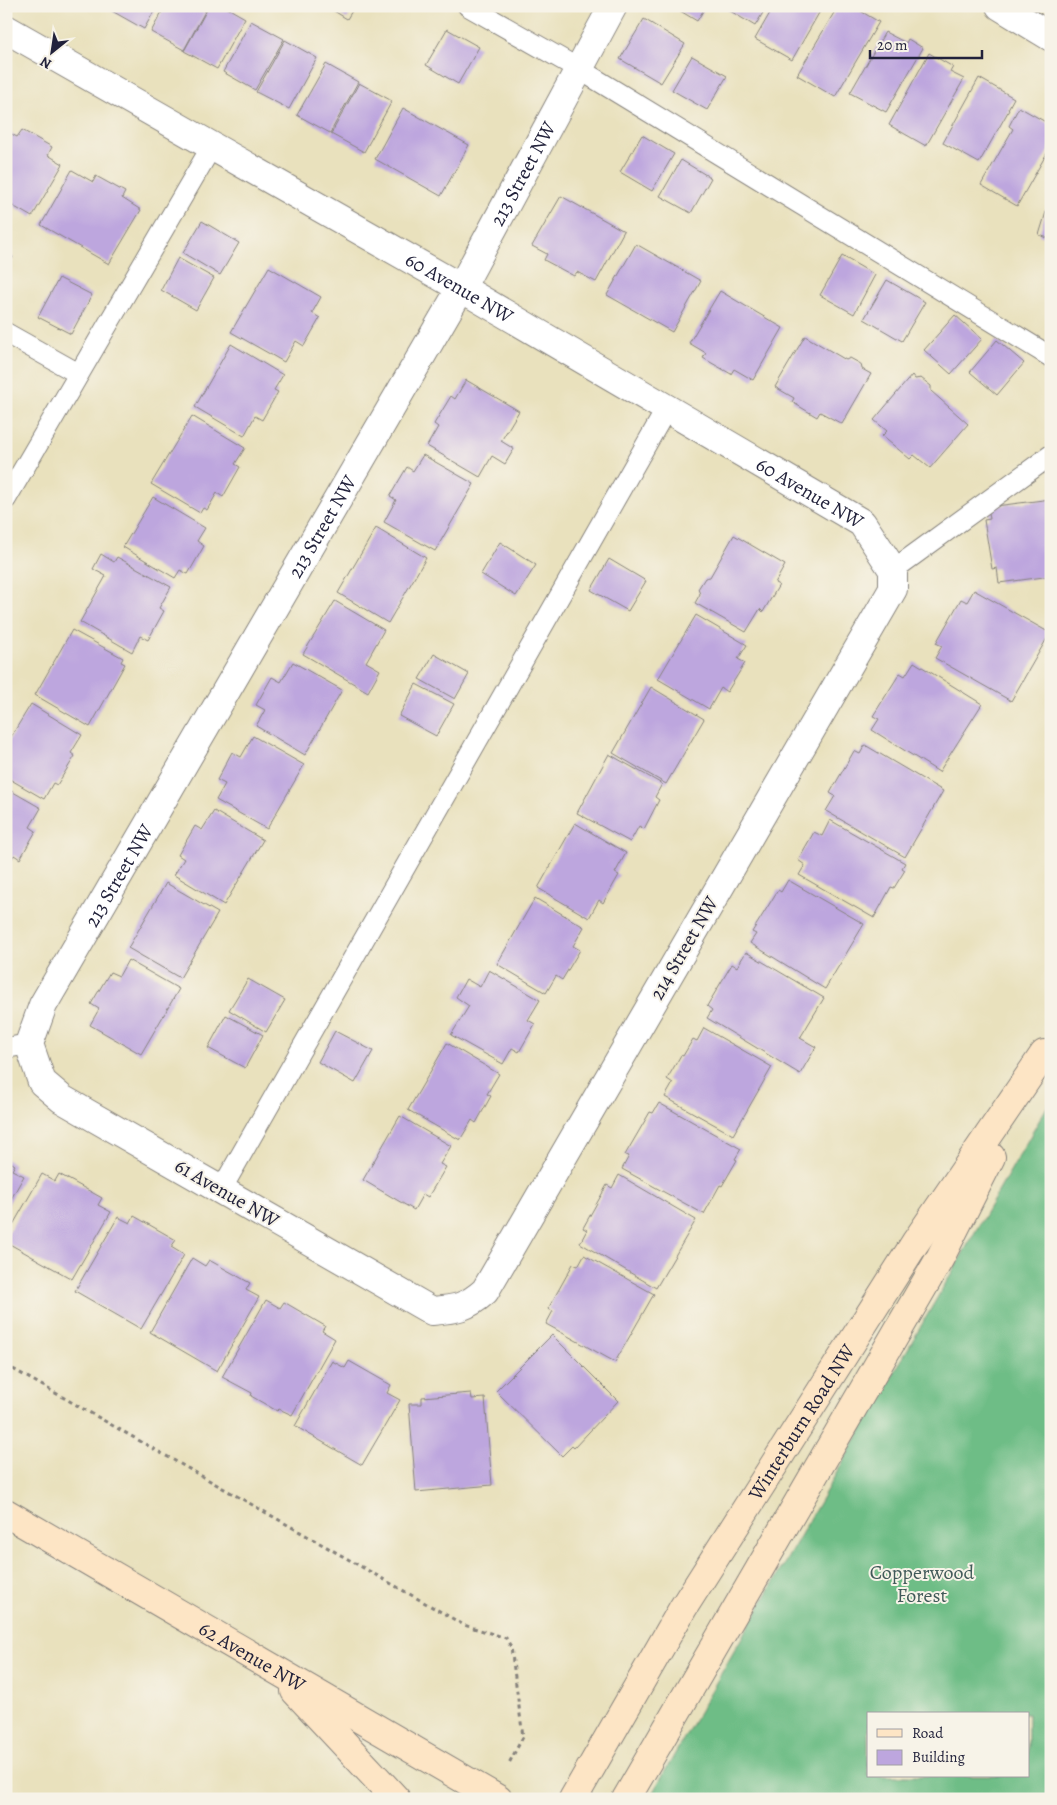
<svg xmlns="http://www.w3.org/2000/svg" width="1057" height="1805" viewBox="0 0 1057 1805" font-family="Alegreya,serif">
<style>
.forest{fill:#6ebd86;stroke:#487060;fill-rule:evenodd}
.building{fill:#bda6de}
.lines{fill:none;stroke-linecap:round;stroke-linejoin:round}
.lane-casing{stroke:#86827c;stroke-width:22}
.street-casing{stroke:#86827c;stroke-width:30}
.secondary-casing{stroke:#86827c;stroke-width:30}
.path{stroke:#86827c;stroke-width:3;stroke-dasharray:4 4;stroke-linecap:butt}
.lane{stroke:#fff;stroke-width:20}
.street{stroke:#fff;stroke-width:28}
.secondary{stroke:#fde5c5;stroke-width:28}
.labels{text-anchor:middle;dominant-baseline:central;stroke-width:4;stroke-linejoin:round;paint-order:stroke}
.street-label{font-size:20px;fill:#22223b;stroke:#f7f3e8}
.park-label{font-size:20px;fill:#415a59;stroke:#f7f3e8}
</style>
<rect width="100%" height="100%" fill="#f7f3e8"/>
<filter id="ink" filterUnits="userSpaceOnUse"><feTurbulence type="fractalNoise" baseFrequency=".02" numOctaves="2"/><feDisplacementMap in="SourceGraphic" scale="10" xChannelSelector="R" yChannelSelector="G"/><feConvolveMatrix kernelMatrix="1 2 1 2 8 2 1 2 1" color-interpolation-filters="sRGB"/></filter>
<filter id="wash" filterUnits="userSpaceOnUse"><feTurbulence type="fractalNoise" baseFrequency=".0096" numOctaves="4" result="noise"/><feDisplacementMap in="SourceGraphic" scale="20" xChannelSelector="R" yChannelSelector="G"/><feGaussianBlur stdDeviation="1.12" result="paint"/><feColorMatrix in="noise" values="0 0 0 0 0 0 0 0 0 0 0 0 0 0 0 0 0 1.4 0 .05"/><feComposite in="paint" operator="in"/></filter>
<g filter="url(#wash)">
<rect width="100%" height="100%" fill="#e9e1bd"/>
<path class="forest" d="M1051,1100v699h-402zM868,1714h160v62h-160z"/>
<g id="blocks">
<path class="building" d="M114,6h43l-13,23 -32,-18z
M165,6h43l-24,44 -33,-18z
M209,6h15l21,12 -28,51 -33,-18z
M326,6h29l-8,13z
M672,6h34l-9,15z
M722,6h45l-12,20z
M774,6h49l-31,54 -37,-21z
M838,6h14l27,16 -44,75 -38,-22z
M644,19l41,25 -24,39 -41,-24z
M251,21l33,18 -29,51 -32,-18z
M447,29l32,18 -21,37 -32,-19z
M885,32l21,11 2,-4 15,9 -37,64 -36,-19z
M285,40l32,18 -28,51 -33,-17z
M929,53l24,14 -3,5 14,7 -38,67 -37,-21z
M692,56l35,20 -20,34 -35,-20z
M326,64l32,18 -28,51 -33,-18z
M979,78l35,20 -6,11 1,1 -30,53 -36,-20z
M359,83l33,18 -28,51 -33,-18z
M1019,107l32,18v21l-34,60 -36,-21 32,-56 -4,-3z
M403,108l66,37 -28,51 -66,-37z
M22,130l30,17 -4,8 15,9 -31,53 -26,-15v-71l11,6z
M642,135l32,19 -22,37 -32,-19z
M681,160l30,18 -20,35 -31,-17z
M72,170l21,12 3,-6 29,16 -3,6 19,12 -32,54 -68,-39z
M561,196l63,35 -28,51 -19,-10 -3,4 -30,-16 3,-6 -15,-8z
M1050,199h1v40l-12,-4z
M202,221l37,22 -19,32 -37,-22z
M636,244l65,37 -29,51 -65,-37z
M6,254l7,3 -7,12z
M842,256l33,19 -21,39 -34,-19z
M178,258l36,20 -18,32 -35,-20z
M269,267l52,30 -9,16 8,5 -16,28 -8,-5 -12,21 -53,-30z
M59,278l33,17 -21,39 -33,-17z
M887,280l38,22 -23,39 -38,-22z
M720,291l63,37 -30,52 -19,-11 -3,5 -28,-16 3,-5 -17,-10z
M955,315l27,24 -31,35 -27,-24z
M805,336l41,24 4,-2 11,6 1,5 9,5 -29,50 -22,-12 -3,5 -25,-15 2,-4 -19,-11z
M997,340l27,23 -27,32 -27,-23z
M231,344l52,31 -9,15 4,2 -16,28 -7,-4 -11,20 -49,-29z
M912,375l3,4 6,-1 10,8v5l37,33 -38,44 -16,-13 -4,4 -28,-23 5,-5 -13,-11z
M466,380l53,31 -18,30 13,8 -9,15 -13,-8 -12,21 -53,-31 11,-19 -4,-3 17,-28 4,3z
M192,416l53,32 -10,16 5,3 -17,30 -6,-4 -10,17 -4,-2 -3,5 -49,-29z
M423,455l51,29 -39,67 -51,-29 12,-22 -6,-4 17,-29 6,4z
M153,497l52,31 -8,13 7,5 -16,28 -8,-4 -5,8 -52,-31z
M1051,499v77l-52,7 -2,-15 -5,1 -8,-49 6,-1 -2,-12z
M376,528l50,30 -38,65 -50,-30z
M734,535l51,30 -10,18 4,2 -16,27 -3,-3 -14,23 -51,-29 5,-9 -2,-5 7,-11 5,-1z
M500,542l36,23 -20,31 -35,-22z
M101,554l13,8 3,-5 54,30 -12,21 5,3 -16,29 -8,-4 -8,16 -52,-30 26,-46 -13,-7z
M609,559l37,22 -18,30 -37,-21z
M974,590l76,43 -39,68 -76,-43 7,-12 -6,-3 25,-44 6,3z
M335,601l49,29 -18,32 14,8 -12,22 -65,-38z
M696,615l51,30 -9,14 7,4 -18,29 -6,-4 -12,21 -51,-30z
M72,630l51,28 -2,4 4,2 -35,63 -55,-32z
M434,654l35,20 -14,25 -36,-20z
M293,662l49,28 -37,65 -49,-29 9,-16 -9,-5 16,-28 9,5z
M914,662l68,42 -43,68 -67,-42 7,-11 -6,-3 27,-43 5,3z
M416,684l38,20 -18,32 -37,-20z
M651,687l53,32 -38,65 -53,-31z
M31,704l51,31 -11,18 4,3 -18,29 -4,-2 -9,16 -38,-22v-32z
M253,736l51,29 -37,64 -51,-29 9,-16 -8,-4 15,-28 9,5z
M865,745l78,46 -38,66 -79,-46 9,-15 -5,-3 24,-42 6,3z
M609,754l53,30 -7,13 4,3 -15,29 -5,-3 -9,16 -53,-29z
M6,788l35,20 -11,19 6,4 -16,28 -6,-4 -8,13z
M214,811l49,29 -39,65 -50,-30 10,-16 -6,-4 17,-29 7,4z
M830,820l75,43 -3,5 3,2 -11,18 -3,-1 -17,31 -75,-43 6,-10 -7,-5 16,-28 8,4z
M575,823l51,30 -11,20 4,2 -16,28 -4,-3 -10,18 -51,-30z
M788,880l76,44 -39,65 -75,-46 6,-9 -4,-2 26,-42 3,2z
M166,883l52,30 -38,65 -52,-30z
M535,898l49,29 -11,19 7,4 -18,30 -6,-4 -10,17 -49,-29z
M746,952l78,46 -24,40 16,9 -16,27 -93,-56 5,-8 -5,-4 25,-42 5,3z
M128,960l51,29 -38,65 -51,-29 9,-16 -8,-5 19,-32 9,4z
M489,970l51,30 -12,20 7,4 -16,28 -7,-4 -9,16 -52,-29 18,-29 -13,-9 10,-18 14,8z
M248,979l37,21 -19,32 -37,-22z
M226,1015l37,20 -18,33 -37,-20z
M704,1028l68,39 -39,68 -68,-38 8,-14 -6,-4 14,-24 2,1 10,-17 4,2z
M335,1031l38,20 -18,32 -37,-21z
M447,1043l52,31 -12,20 4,2 -15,27 -4,-3 -12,20 -52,-30z
M659,1103l82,46 -6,10 2,1 -15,26 -2,-1 -16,29 -82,-45 7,-13 -4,-1 25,-43 3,1z
M400,1116l51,30 -11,18 6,3 -18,30 -5,-3 -9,16 -51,-30z
M6,1159l9,6 -3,5 12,6 -18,32z
M42,1174l13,7 4,-7 43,24 -4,7 13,7 -39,67 -66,-37v-5z
M619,1175l77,45 -40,68 -76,-45 7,-13 -4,-2 24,-43 5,3z
M134,1216l42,24 -5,7 13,8 -43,74 -66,-38 43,-74 12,6z
M584,1255l70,39 -39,68 -69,-38 7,-13 -5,-2 25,-45 5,2z
M192,1258l13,8 4,-6 41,23 -4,7 13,7 -42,74 -67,-39z
M266,1300l14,8 4,-6 41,24 -3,5 13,8 -43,76 -13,-6 -2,2 -26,-15 1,-3 -30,-16z
M552,1335l66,66 -44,47 -2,-2 -10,10 -66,-65z
M332,1361l13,7 4,-7 42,24 -4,8 13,7 -38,65 -67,-39z
M471,1393l1,6 13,-1 7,87 -76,7 -7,-88h13v-7z"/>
</g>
</g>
<g filter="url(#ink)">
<use href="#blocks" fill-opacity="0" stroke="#86827c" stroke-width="1"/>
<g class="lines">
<defs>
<path id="lane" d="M468,6l111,63 472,288
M6,333l73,41
M6,499l206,-353
M893,570l158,-115
M6,1048l23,-4
M221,1190l446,-782"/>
<g id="street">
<path d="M1000,6l51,31"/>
<path id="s1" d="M6,29l455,259 401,235 31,47v19l-408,702c-19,17 -29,18 -53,20l-370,-212 -20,-17 -13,-38 14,-39 418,-717 152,-282"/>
</g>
<g id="secondary">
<path id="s2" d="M6,1513l492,286"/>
<path d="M295,1691l101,108"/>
<path id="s3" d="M573,1799l110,-191 232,-365 129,-189"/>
<path d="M626,1799l314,-541 51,-101"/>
</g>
</defs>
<use href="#lane" class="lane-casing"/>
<use href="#street" class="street-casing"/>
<use href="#secondary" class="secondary-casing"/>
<path class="path" d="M6,1365l458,260 42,13 5,9 12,90 -15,28"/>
<use href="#lane" class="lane"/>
<use href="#street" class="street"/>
<use href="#secondary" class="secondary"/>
</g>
</g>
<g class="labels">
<g class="street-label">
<text stroke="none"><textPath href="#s1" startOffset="3428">213 Street NW</textPath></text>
<text stroke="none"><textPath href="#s1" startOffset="522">60 Avenue NW</textPath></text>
<text stroke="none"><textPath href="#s1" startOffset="928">60 Avenue NW</textPath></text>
<text stroke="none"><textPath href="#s1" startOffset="3022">213 Street NW</textPath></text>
<text stroke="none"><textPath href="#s1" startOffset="2618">213 Street NW</textPath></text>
<text transform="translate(684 948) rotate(-60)">214 Street NW</text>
<text transform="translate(227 1193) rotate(30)">61 Avenue NW</text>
<text stroke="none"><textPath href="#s3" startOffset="441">Winterburn Road NW</textPath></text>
<text stroke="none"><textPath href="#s2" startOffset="285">62 Avenue NW</textPath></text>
</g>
<g class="park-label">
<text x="922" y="1572">Copperwood<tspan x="922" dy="23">Forest</tspan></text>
</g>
</g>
<rect width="1057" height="1805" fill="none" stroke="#f7f3e8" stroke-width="25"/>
<rect x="867" y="1712" width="162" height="65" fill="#f7f3e8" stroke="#a29fa3"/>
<rect x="877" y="1729" width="25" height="8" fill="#fde5c5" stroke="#a29fa3"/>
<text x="912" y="1738" font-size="15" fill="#22223b">Road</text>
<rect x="877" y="1750" width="25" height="15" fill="#bda6de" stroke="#a29fa3"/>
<text x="912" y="1762" font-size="15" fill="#22223b">Building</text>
<g transform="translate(52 52) rotate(210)" stroke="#f7f3e8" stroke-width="4" paint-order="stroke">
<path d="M0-4L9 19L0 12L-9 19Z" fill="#22223b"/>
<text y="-8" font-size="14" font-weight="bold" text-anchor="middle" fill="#22223b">N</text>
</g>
<path d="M870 50v8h112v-8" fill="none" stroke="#22223b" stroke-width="2.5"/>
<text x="877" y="50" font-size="15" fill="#22223b" stroke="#f7f3e8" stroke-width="4" paint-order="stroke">20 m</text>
</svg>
